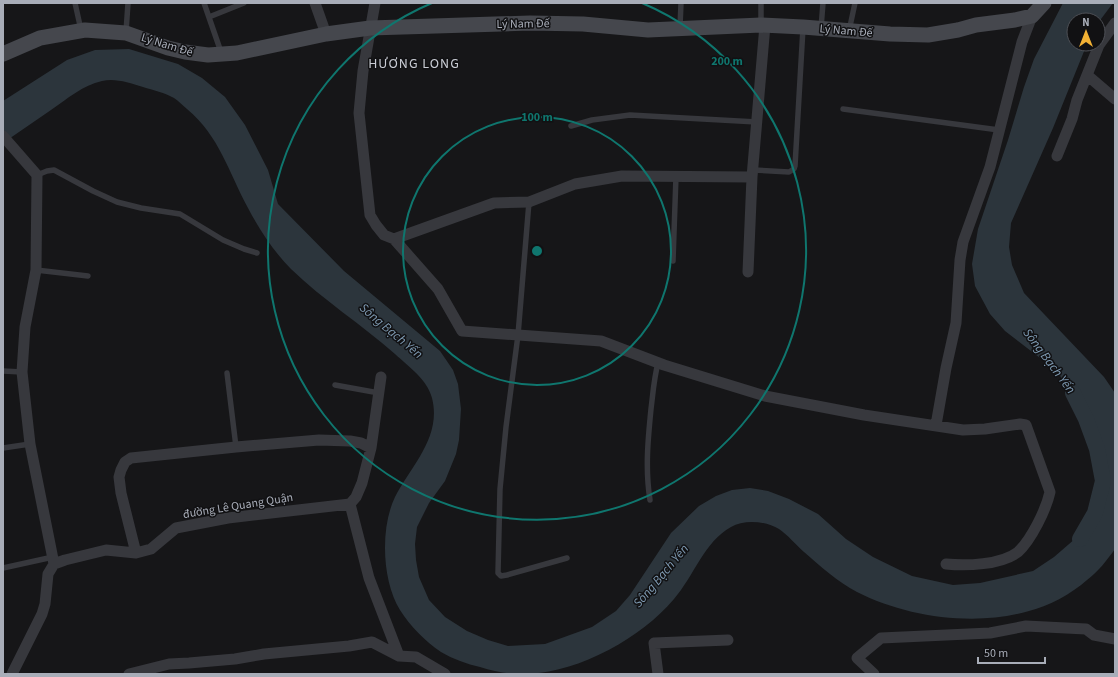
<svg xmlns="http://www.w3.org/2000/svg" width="1118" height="677" viewBox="0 0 1118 677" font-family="'Source Sans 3',sans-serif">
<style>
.water{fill:#2c353c}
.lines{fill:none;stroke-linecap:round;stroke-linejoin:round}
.river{stroke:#2c353c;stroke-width:16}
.lane{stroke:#37383d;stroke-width:5.5}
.street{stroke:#37383d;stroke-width:11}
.secondary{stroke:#45474d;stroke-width:15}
.ring{fill:none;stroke:#0f766e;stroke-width:2}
.labels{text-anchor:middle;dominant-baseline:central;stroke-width:3;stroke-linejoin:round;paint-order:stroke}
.street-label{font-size:12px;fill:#a8adb8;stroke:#111113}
.water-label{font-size:13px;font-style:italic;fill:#7f9bb3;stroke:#111113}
.quarter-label{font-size:14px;letter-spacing:1px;fill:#c9ccd4;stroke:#111113}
.centre{fill:#0f766e;stroke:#111113;stroke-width:2}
.ring-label{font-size:12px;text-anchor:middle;font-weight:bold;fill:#0f766e;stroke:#111113;stroke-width:3;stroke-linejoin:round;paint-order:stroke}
</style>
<rect width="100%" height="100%" fill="#161618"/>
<path class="water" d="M1063,3h50l-15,20v-3h-24v24h13l-34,84 -42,95 -2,24 3,18 12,28 80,84 11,16v156c-8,11 -17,23 -28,31 -16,14 -38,26 -58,31 -54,16 -123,6 -172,-19 -19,-10 -37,-26 -53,-40 -8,-7 -16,-17 -25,-23 -13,-8 -35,-10 -48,-2 -27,15 -37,49 -57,72 -33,39 -93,72 -145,75 -17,1 -33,-2 -49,-7 -13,-3 -27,-8 -39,-15 -15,-10 -31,-26 -41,-42 -18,-29 -20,-82 -5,-113 16,-31 47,-60 37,-99 -5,-19 -23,-31 -37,-44 -34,-30 -72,-54 -104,-85 -17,-17 -32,-40 -43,-61 -20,-37 -28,-71 -61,-99 -5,-4 -8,-8 -13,-11 -9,-5 -21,-8 -31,-11 -14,-4 -27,-9 -41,-6 -19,4 -35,18 -51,29 -16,11 -32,22 -48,33v-42l64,-41 28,-10 34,-1 49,15 24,14 23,19 20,28 23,45 10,34 66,67 96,80 13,19 5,14 3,25 -2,31 -3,14 -11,27 -16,22 -12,24 -2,17 1,16 3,17 10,23 16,17 22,14 21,9 20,6 37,-2 47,-17 24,-16 14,-16 41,-62 28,-27 17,-10 16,-6 18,-2 18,3 21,8 29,15 28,25 27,18 39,19 41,9 27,-2 53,-12 21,-14 22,-19 15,-18 11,-21 3,-21 -4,-22 -11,-33 -33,-52 -52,-40 -15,-17 -15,-28 -3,-22 6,-35 30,-89 16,-53 10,-28z"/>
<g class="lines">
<path class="river" d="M1073,393l13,26 11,30 6,32 -8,32 -15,26"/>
<path class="lane" d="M75,3l6,27
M204,3l17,49
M209,17l35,-14
M761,24v-21
M680,27l1,-24
M821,28l2,-25
M849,31l6,-28
M126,32l2,-29
M843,109l156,21
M571,126l21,-6 38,-5 127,7
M753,170l36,2 5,-3 1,-3 8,-138
M37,175l10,-4 7,-1 39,21 24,11 24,6 39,6 43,26 21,9 13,4
M529,202l-11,133 -12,92 -6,62 -2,84 3,3 6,-1 60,-17
M673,261l3,-85
M36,270l52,6
M3,371l19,1
M227,373l9,74
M335,385l44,8
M3,448l27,-4
M650,500c-5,-31 -2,-61 1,-91 2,-16 3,-31 7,-46
M3,568l50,-11"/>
<path class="street" d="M315,3l11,31
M375,3l-12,68 -4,42 11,102 6,10 8,10 10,4 44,50 24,42 139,10 63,24 101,31 99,19 99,15 22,-1 35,-5 6,1 24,67c-4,18 -19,48 -32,60 -17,13 -52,14 -72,12
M1087,75l28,24
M3,136l34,39 -1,95 -11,57 -3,45 8,72 24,120
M1057,156l15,-37 5,-19 22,-55 16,-22
M394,239l100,-36 35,-1 46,-18 47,-8 130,1
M748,272l4,-95 13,-152
M936,425l10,-57 10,-45 4,-63 3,-18 27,-75 32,-125 10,-26
M350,504l19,74 30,78
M136,553l-15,-60 -2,-16 2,-7 4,-8 6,-4 105,-11 83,-7 31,1 11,2 10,5
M12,674l30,-60 3,-10 3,-30 6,-10 11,-4 41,-10 30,3 15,-4 25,-21 52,-10 122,-14 6,-7 6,-14 9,-35 10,-71
M129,674l40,-10 20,-1 46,-4 29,-5 85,-8 23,-4 27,14 17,1 29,17
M658,674l-4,-31 74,-3
M874,674l-17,-16 24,-20 109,-5 36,-7 60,3 8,6 21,4"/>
<path class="secondary" d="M3,54l37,-16 45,-8 41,3 42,15 17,4 23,3 29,-2 89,-19 44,-6 160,-5 53,1 65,6 113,-5 42,2 87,7 38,1 30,-5 18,-5 39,-5 17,-4 12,-13"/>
</g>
<g class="ring">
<circle cx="537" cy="251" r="134"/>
<path d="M642 3A269 269 0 1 1 432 3"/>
</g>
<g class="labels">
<g class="street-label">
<text transform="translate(523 24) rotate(-1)">Lý Nam Đế</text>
<text transform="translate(846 31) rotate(5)">Lý Nam Đế</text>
<text transform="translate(167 45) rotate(17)">Lý Nam Đế</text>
<text transform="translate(238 506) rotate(-9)">đường Lê Quang Quận</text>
</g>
<g class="water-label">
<text transform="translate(391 331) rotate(40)">Sông Bạch Yến</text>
<text transform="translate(1049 361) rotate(53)">Sông Bạch Yến</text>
<text transform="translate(661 576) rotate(-50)">Sông Bạch Yến</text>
</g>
<g class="quarter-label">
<text x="414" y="64">HƯƠNG LONG</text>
</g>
</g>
<circle cx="537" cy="251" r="6" class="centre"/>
<g class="ring-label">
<text x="727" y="65">200 m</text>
<text x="537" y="121">100 m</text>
</g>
<rect width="1118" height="677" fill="none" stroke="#a8adb8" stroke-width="8"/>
<g transform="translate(1086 32)"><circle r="19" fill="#111113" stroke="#4d4f55"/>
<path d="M0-3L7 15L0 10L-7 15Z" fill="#f2b134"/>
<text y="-6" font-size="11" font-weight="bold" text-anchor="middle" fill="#a8adb8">N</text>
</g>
<path d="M978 657v6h67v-6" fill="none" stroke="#a8adb8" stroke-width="2"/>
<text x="984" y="657" font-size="12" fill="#a8adb8" stroke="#111113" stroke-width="3" paint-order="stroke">50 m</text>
</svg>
